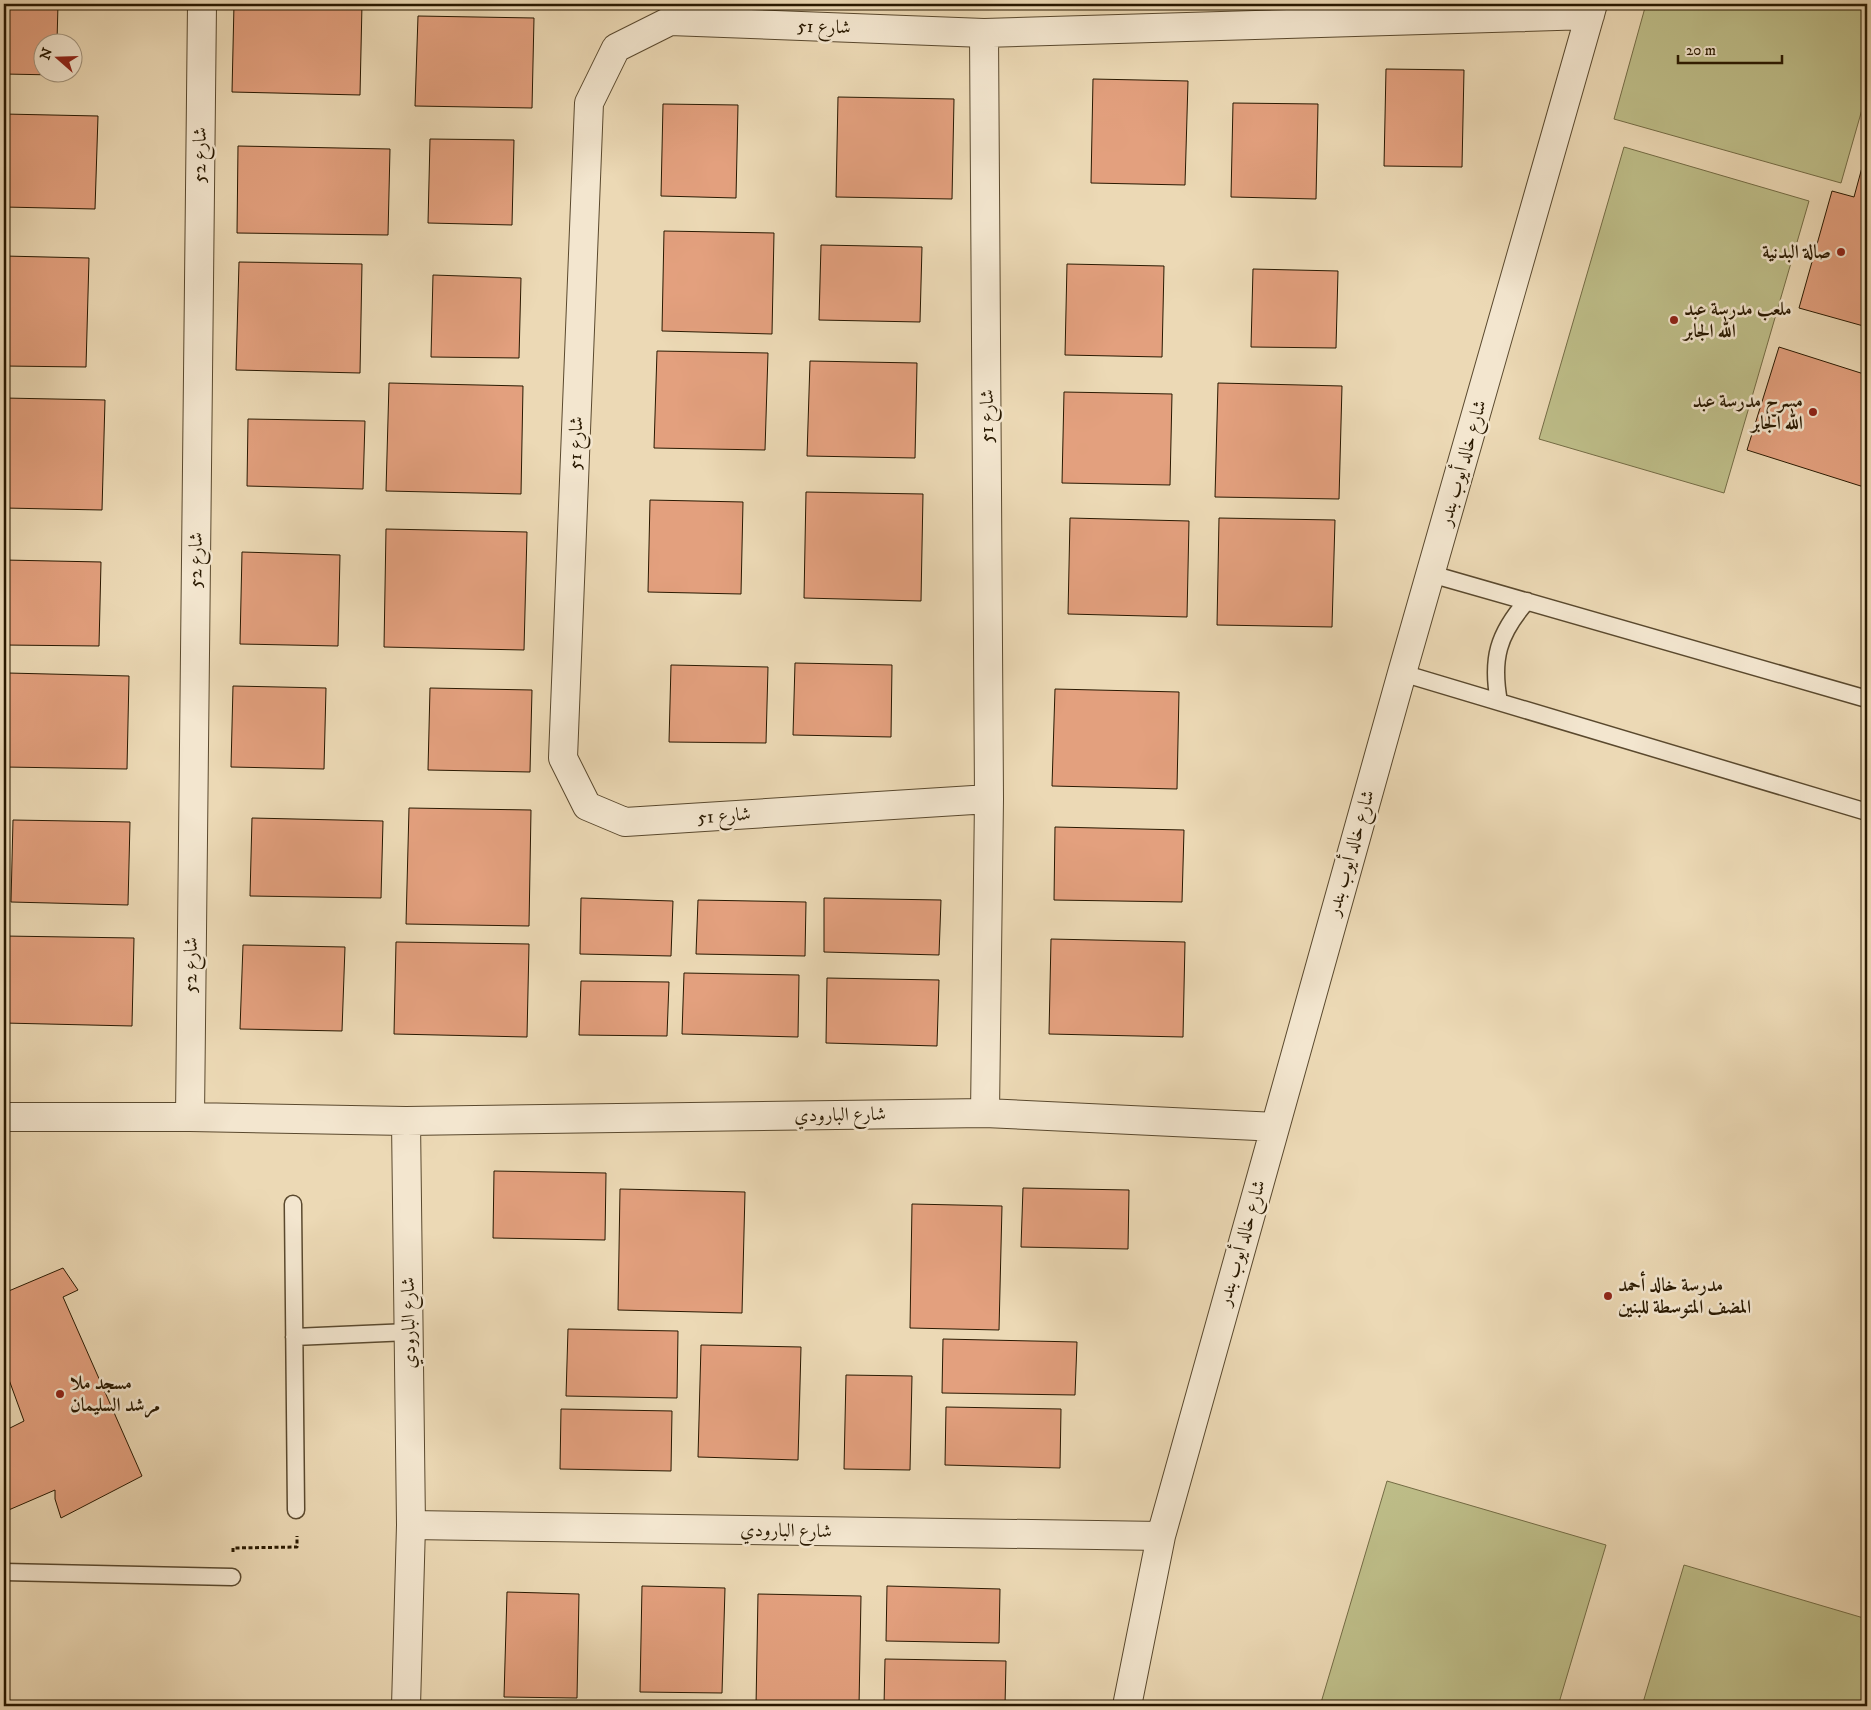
<svg xmlns="http://www.w3.org/2000/svg" width="1871" height="1710" viewBox="0 0 1871 1710" font-family="'IM FELL DW Pica',Amiri,serif">
<style>
.green{fill:#bebe89;stroke:#746c45}
.building{fill:#e3a07e;stroke:#291901}
.lines{fill:none;stroke-linecap:round;stroke-linejoin:round}
.service-casing{stroke:#5a492e;stroke-width:19}
.minor-casing{stroke:#5a492e;stroke-width:30}
.path{stroke:#291901;stroke-width:3;stroke-dasharray:4 2.5;stroke-linecap:butt}
.service{stroke:#f3e6cf;stroke-width:16}
.minor{stroke:#f3e6cf;stroke-width:28}
.poi-dot{fill:#8f2418;stroke:#f3e6cf;stroke-width:2}
.labels{text-anchor:middle;dominant-baseline:central;stroke-width:5;stroke-linejoin:round;paint-order:stroke}
.street-label{font-size:19px;fill:#291901;stroke:#f3e6cf}
.poi-label{font-size:19px;font-weight:bold;fill:#291901;stroke:#f3e6cf;text-anchor:start}
</style>
<rect width="100%" height="100%" fill="#ecd9b5"/>
<filter id="stains"><feTurbulence type="fractalNoise" baseFrequency=".004" numOctaves="4"/><feColorMatrix values="0 0 0 0 .2 0 0 0 0 .09 0 0 0 0 .02 0 0 0 .5 -.17"/></filter>
<radialGradient id="worn" r=".72"><stop offset=".6" stop-color="#630" stop-opacity="0"/><stop offset="1" stop-color="#630" stop-opacity=".3"/></radialGradient>
<path class="green" d="M1646,4h221v88l-26,91 -227,-64z
M1624,147l185,54 -85,292 -185,-54z
M1387,1481l219,64 -48,161h-238z
M1684,1565l183,54v87h-225z"/>
<path class="building" d="M4,4h54l-1,38h-15v30h14v3l-52,-1z
M234,4h128l-2,91 -128,-3z
M418,16l116,2 -2,90 -117,-2z
M1386,69l78,1 -2,97 -78,-1z
M1093,79l95,2 -3,104 -94,-2z
M838,97l116,2 -2,100 -116,-2z
M1233,103l85,1 -2,95 -85,-2z
M663,104l75,1 -2,93 -75,-2z
M4,114l94,2 -3,93 -91,-2z
M430,139l84,1 -2,85 -84,-2z
M238,146l152,3 -2,86 -151,-2z
M1867,149v178l-68,-19 33,-117 22,6z
M664,231l110,2 -2,101 -110,-3z
M821,245l101,2 -2,75 -101,-2z
M4,256l85,2 -3,109 -82,-1z
M239,262l123,2 -2,109 -124,-3z
M1067,264l97,2 -2,91 -97,-2z
M1253,269l85,2 -2,77 -85,-1z
M433,275l88,3 -2,80 -88,-1z
M1779,347l88,28v113l-120,-38z
M657,351l111,2 -3,97 -111,-2z
M810,361l107,2 -2,95 -108,-2z
M389,383l134,3 -2,108 -135,-3z
M1218,383l124,3 -3,113 -124,-2z
M1064,392l108,2 -2,91 -108,-2z
M4,398l101,2 -3,110 -98,-2z
M248,419l117,2 -2,68 -116,-3z
M806,492l117,2 -2,107 -117,-3z
M650,500l93,2 -2,92 -93,-2z
M1070,518l119,3 -2,96 -119,-3z
M1219,518l116,2 -3,107 -115,-2z
M386,529l141,3 -3,118 -140,-3z
M242,552l98,3 -2,91 -98,-2z
M4,560l97,2 -2,84 -95,-1z
M795,663l97,2 -1,72 -98,-2z
M671,665l97,2 -2,76 -97,-1z
M8,673l121,3 -2,93 -122,-2z
M233,686l93,2 -2,81 -93,-2z
M430,688l102,2 -2,82 -102,-2z
M1055,689l124,3 -2,97 -125,-3z
M409,808l122,2 -2,116 -123,-2z
M252,818l131,3 -2,77 -131,-2z
M13,820l117,2 -2,83 -117,-3z
M1055,827l129,3 -2,72 -128,-2z
M581,898l92,3 -2,55 -91,-2z
M824,898l117,2 -2,55 -115,-3z
M698,900l108,2 -1,54 -109,-2z
M4,936l130,2 -2,88 -128,-3z
M1051,939l134,3 -2,95 -134,-3z
M396,942l133,2 -2,93 -133,-3z
M243,945l102,2 -3,84 -102,-2z
M684,973l115,2 -1,62 -116,-3z
M827,978l112,2 -2,66 -111,-3z
M581,981l88,1 -2,54 -88,-1z
M494,1171l112,2 -1,67 -112,-2z
M1023,1188l106,2 -1,59 -107,-2z
M620,1189l125,3 -3,121 -124,-3z
M912,1204l90,2 -3,124 -89,-2z
M63,1268l15,22 -15,7 79,179 -81,42 -6,-19v-9l-51,22v-81l20,-10 -20,-55v-73z
M568,1329l110,2 -1,67 -111,-2z
M943,1339l134,3 -2,53 -133,-2z
M701,1345l100,2 -3,113 -100,-3z
M846,1375l66,1 -2,94 -66,-1z
M946,1407l115,2 -1,59 -115,-3z
M561,1409l111,2 -1,60 -111,-2z
M642,1586l83,2 -3,105 -82,-1z
M887,1586l113,3 -1,54 -113,-2z
M507,1592l72,2 -2,104 -73,-1z
M758,1594l103,2 -2,110h-103z
M885,1659l121,2 -1,45h-121z"/>
<g class="lines">
<defs>
<path id="service" d="M1431,574l436,125
M1402,673l465,139
M1499,702c-8,-43 -1,-68 28,-101
M293,1204l3,306
M294,1337l115,-5
M4,1572l228,5"/>
<path id="minor" d="M984,33l5,766 -4,314
M989,799l-364,23 -38,-16 -24,-48 26,-655 27,-55 54,-27 314,12 606,-18
M4,1117h186l216,4 579,-8 290,14
M190,1117l12,-1113
M406,1121l5,404 -5,181
M411,1525l750,11
M1127,1706l34,-170 241,-863 191,-669"/>
</defs>
<use href="#service" class="service-casing"/>
<use href="#minor" class="minor-casing"/>
<path class="path" d="M233,1552v-4l64,-1v-11"/>
<use href="#service" class="service"/>
<use href="#minor" class="minor"/>
</g>
<g class="poi-dot">
<circle cx="1841" cy="252" r="5"/>
<circle cx="1674" cy="320" r="5"/>
<circle cx="1813" cy="412" r="5"/>
<circle cx="1608" cy="1296" r="5"/>
<circle cx="60" cy="1394" r="5"/>
</g>
<g class="labels">
<g class="street-label">
<text transform="translate(824 27) rotate(2)">شارع 51</text>
<text transform="translate(200 155) rotate(-89)">شارع 52</text>
<text transform="translate(987 416) rotate(-90)">شارع 51</text>
<text transform="translate(576 443) rotate(-88)">شارع 51</text>
<text transform="translate(1463 463) rotate(-74)">شارع خالد أيوب بندر</text>
<text transform="translate(196 560) rotate(-89)">شارع 52</text>
<text transform="translate(724 816) rotate(-4)">شارع 51</text>
<text transform="translate(1351 853) rotate(-74)">شارع خالد أيوب بندر</text>
<text transform="translate(191 965) rotate(-89)">شارع 52</text>
<text transform="translate(840 1115) rotate(-1)">شارع البارودي</text>
<text transform="translate(1242 1243) rotate(-74)">شارع خالد أيوب بندر</text>
<text transform="translate(409 1323) rotate(-91)">شارع البارودي</text>
<text transform="translate(786 1531) rotate(1)">شارع البارودي</text>
</g>
<g class="poi-label">
<text x="1831" y="252" text-anchor="end">صالة البدنية</text>
<text x="1684" y="309">ملعب مدرسة عبد<tspan x="1684" dy="22">الله الجابر</tspan></text>
<text x="1803" y="401" text-anchor="end">مسرح مدرسة عبد<tspan x="1803" dy="22">الله الجابر</tspan></text>
<text x="1618" y="1285">مدرسة خالد أحمد<tspan x="1618" dy="22">المضف المتوسطة للبنين</tspan></text>
<text x="70" y="1383">مسجد ملا<tspan x="70" dy="22">مرشد السليمان</tspan></text>
</g>
</g>
<rect width="1871" height="1710" fill="none" stroke="#ecd9b5" stroke-width="20"/>
<rect x="5" y="5" width="1861" height="1700" fill="none" stroke="#291901" stroke-width="2.5"/>
<rect x="10" y="10" width="1851" height="1690" fill="none" stroke="#291901"/>
<g transform="translate(58 58) rotate(290)"><circle r="24" fill="#f3e6cf" stroke="#a2947d"/>
<path d="M0-4L9 19L0 12L-9 19Z" fill="#8f2418"/>
<text y="-8" font-size="14" font-weight="bold" text-anchor="middle" fill="#291901">N</text>
</g>
<path d="M1678 55v8h104v-8" fill="none" stroke="#291901" stroke-width="2.5"/>
<text x="1686" y="55" font-size="15" fill="#291901" stroke="#f3e6cf" stroke-width="4" paint-order="stroke">20 m</text>
<rect width="100%" height="100%" filter="url(#stains)"/>
<rect width="100%" height="100%" fill="url(#worn)"/>
</svg>
